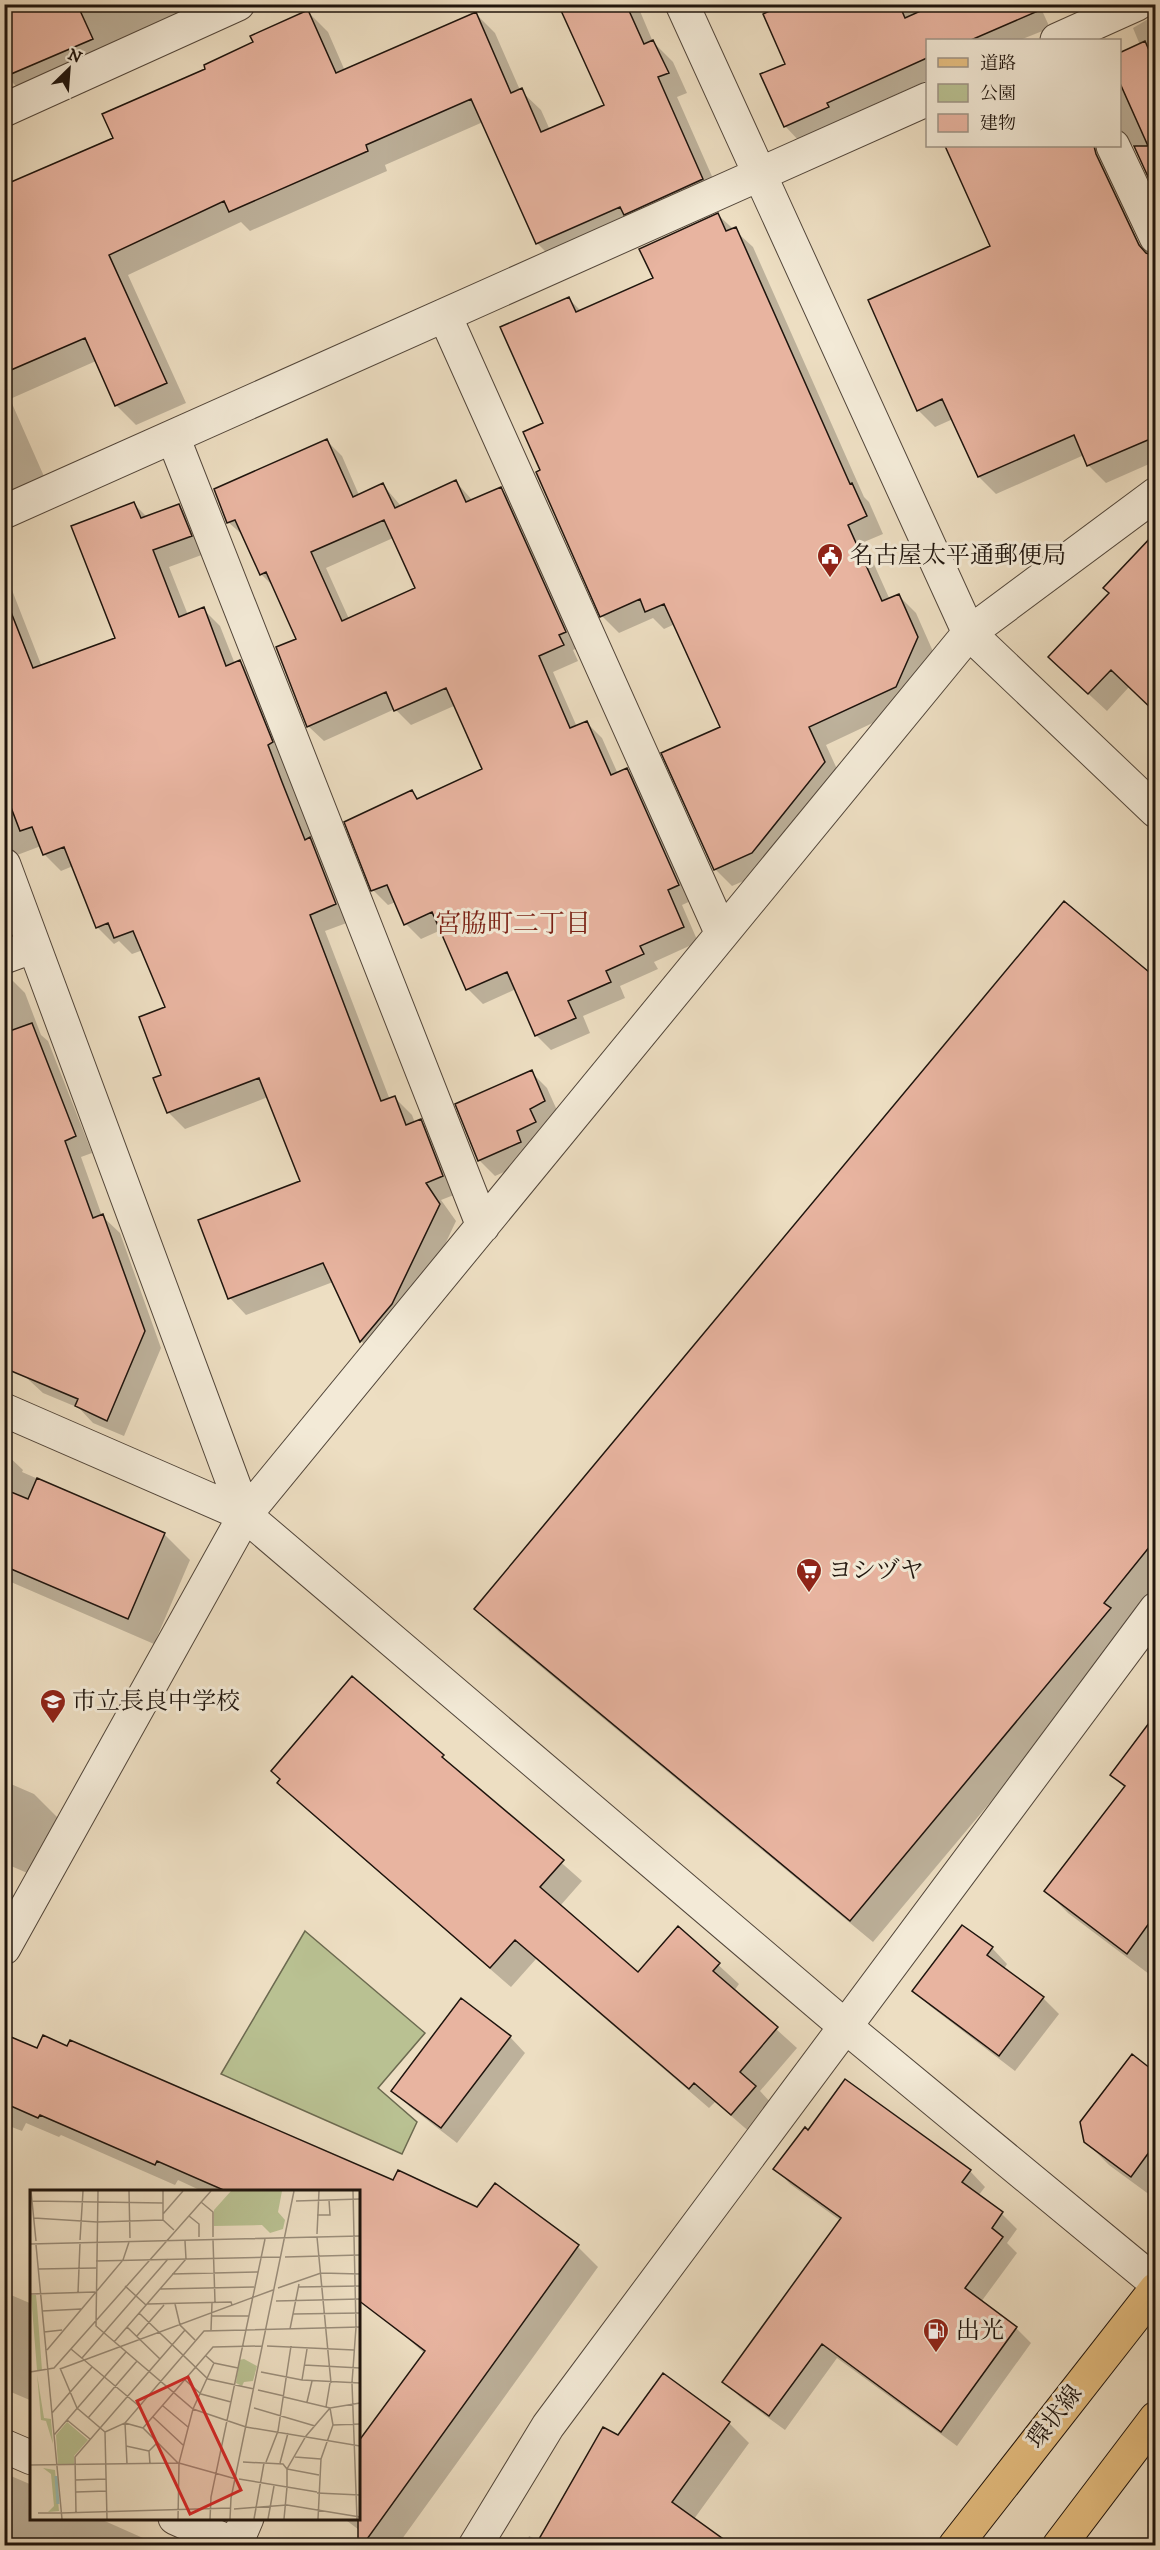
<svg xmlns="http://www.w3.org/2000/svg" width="1160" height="2550" viewBox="0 0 1160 2550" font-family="'IM FELL DW Pica','Noto Serif JP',serif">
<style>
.green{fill:#b9c192;stroke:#6c6a50;stroke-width:1.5}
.shadow{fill:#0003;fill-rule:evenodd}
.building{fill:#e8b4a0;stroke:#1e140d;stroke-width:1.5;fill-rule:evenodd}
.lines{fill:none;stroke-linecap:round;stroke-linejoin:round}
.minor-casing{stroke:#52463a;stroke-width:35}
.major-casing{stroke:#1e140d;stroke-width:35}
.minor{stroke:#f3ead7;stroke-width:33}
.major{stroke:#e6bf81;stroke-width:33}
.labels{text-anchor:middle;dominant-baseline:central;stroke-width:6;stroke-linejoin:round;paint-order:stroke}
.poi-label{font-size:24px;fill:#1e140d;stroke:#f3ead7;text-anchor:start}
.street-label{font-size:24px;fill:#1e140d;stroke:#f3ead7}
.neighbourhood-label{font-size:26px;fill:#7a1f14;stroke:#f3ead7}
.inset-river{fill:none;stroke:#99bcb5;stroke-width:3}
.inset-road{fill:none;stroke:#9a8d7a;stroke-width:1.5}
.view{fill:#d62828;fill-opacity:0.15;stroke:#d62828;stroke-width:3}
.inset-edge{fill:none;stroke:#1e140d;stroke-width:3}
</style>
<rect width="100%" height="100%" fill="#eddec2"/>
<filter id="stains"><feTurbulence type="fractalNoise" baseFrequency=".00333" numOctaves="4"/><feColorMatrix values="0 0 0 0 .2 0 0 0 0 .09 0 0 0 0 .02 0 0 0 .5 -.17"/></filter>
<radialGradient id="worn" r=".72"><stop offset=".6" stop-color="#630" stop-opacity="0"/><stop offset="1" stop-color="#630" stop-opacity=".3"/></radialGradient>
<path class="green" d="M305,1931l120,102 -47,55 39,34 -15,32 -181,-80z"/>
<path class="shadow" d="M4,4h198l-177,91 -19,-19z
M559,4h78l16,38 20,20 14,31 -10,4 45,102 -165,64 -20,-20 -54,-121 -98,43 2,6 -137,60 -9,-9 -113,53 58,128 -50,22 -20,-20 -20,-44 -86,38 40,91 -46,21v-197l111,-175 92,-69 101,-58 20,20 17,39 130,-58 20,20 25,57 21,20 9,20 56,-24z
M759,4h280l11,24 -30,12h-92v40l-86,39 2,4 -44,19 -15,-16 2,-61z
M1156,10v176l-21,-41 -13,1 12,71 -6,2 28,61v181l-50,22 -17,-17 -5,-11 -88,39 -17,-17 -26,-58 -18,8 -17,-17 74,-163 -46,-101h174v-92l20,-9 -7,-17 20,-12z
M718,215l35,32 111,250 5,5 14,32 -19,8 26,58 9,-4 17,17 19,43 -22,48 -87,41 16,35 -73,90 -37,16 -17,-17 7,-141 -47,-104 -11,5 -11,-11 -34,15 -17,-17 -60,-145 3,-48 24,-124 12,12 74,-32z
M327,441l15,15 17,39 24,-10 18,21 55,-24 17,19 28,-12 15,15 64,143 -7,3 5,11 -25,11 24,55 10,-4 15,15 16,36 9,-4 15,15 51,115 -11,5 16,37 -44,20 4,7 -38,17 5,12 -42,18 7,17 -39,17 -15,-15 -20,-46 -33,15 -15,-15 -27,-59 -20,9 -15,-15 -10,-22 -8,3 -15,-15 39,-98 8,8 64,-30 -28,-65 -45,20 -16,-16 -71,32 -16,-15 -10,-86 -23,-52 -14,-14 -16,-37 -17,-15zM393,538l24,51 -68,30 -23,-51z
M134,504l13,13 32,-11 16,16 12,31 -38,14 19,48 15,-6 17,17 15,38 5,-2 17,17 41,122 18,45 36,75 -27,10 65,169 5,-2 17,17 3,8 6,-2 16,17 22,55 -18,7 15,21 -47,100 -31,37 -17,-17 -28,-59 -87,33 -16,-17 72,-116 -34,-85 -83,32 -17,-17 -5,-36 4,-68 -24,-58 -11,4 -13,-13 -5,3 -17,-17 -24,-61 -12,5 -17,-17 -3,-8 -37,14v-280l6,5 32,82 75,-28z
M1145,546l11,9v156l-27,-24 -22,24 -39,-36 43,-82z
M1064,903l92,76v612l-30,35 7,6 -260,310 -374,-310 -23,-23z
M8,976l17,17 16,42 7,6 44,112 -11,4 21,59 18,17 41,115 -37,88 -31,-13 -14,-15 -36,-15 -39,-36v-380z
M531,1072l16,16 13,29 -24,41 -41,18 -16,-16z
M4,1452l19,18 -1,2 142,62 26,26 -36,84 -150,-65z
M353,1678l229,203 -22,25 79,68 39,-46 61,56 -5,7 63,57 -37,43 15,16 -23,27 -37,-32 -6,6 -173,-149 -25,28 -212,-184 -20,-20z
M1156,1718v248l-7,8 -81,-61 -22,-22 79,-103 -13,-13z
M4,1781l30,13 29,29 -24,55 -35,-15z
M992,1948l15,16 -3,5 39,29 16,16 -44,57 -85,-65 -16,-15z
M4,2036l390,146 84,26 100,39 20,20 -201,279h-16l-38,-28h15l67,-164 -34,-31 -33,-131h-154l-26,-12 -3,5 -114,-50 -2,2 -33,-14 -4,8 -18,-7z
M510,2037l15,16 -68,90 -48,-37 -16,-16z
M1132,2057l24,17 -2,124 -45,-33 -24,-24z
M808,2132l162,39 15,16 -7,9 24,18 15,15 -10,14 10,10 -36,49 35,26 15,15 -74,103 -120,-88 -52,72 -45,-33 -16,-16 117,-160 -51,-37 -15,-16z
M4,2292l28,12v97l-28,-12z
M729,2423l20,20 -55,76 37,27h-206l4,-10 10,5 79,-104z
M4,2473l28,12v33h66l63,28h-157z"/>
<path class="building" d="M4,4h73l16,35 -89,38z
M558,4h68l18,40 9,-4 16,33 -11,4 45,102 -79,36 -4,-8 -84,37 -65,-145 -105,46 2,6 -139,61 -5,-11 -115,54 58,128 -52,23 -30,-68 -81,35v-188l109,-47 -11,-24 103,-45 -1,-4 49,-23 -3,-6 58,-26 28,63 140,-61 35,81 11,-5 19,44 63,-27z
M784,4h115l6,14 31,-14h118l-83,36h-44v18l-100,45 2,4 -45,20 -24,-53 25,-10 -22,-50z
M1145,41l10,23v128l-21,-46h14l-29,-65v-28z
M945,146h149l2,8 43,91 7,8 9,3v181l-68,29 -13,-31 -96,42 -36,-78 -25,12 -49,-111 122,-54z
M718,213l8,18 10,-4 114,257 2,-1 15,33 -19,9 34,76 17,-7 19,43 -22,50 -87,40 16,35 -73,91 -38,17 -53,-117 59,-26 -56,-123 -19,8 -5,-13 -40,18 -64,-145 4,-2 -17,-38 20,-9 -43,-96 69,-30 7,15 77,-34 -14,-29z
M327,439l26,58 30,-14 12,25 61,-28 10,22 35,-15 65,145 -7,3 5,10 -25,11 31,72 17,-7 24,54 16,-7 52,117 -11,5 16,37 -44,19 4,8 -38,17 5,11 -43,19 8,17 -41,18 -28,-64 -41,18 -34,-78 -28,13 -17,-40 -16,6 -27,-69 68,-32 5,9 65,-30 -36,-81 -52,23 -8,-19 -79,35 -31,-80 20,-8 -30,-67 -6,3 -25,-55 -8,3 -13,-34zM384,520l31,68 -73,33 -31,-69z
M134,502l7,16 38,-14 13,32 -39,14 26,67 25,-10 22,59 14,-6 33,82 -5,3 14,37 23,58 5,-3 26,67 -26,11 71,186 14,-5 11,29 15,-6 22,57 -17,7 14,21 -48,100 -32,38 -37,-79 -95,36 -30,-79 102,-39 -41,-103 -92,35 -14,-35 8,-3 -22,-58 26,-10 -32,-76 -19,7 -6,-15 -12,5 -32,-81 -21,8 -11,-28 -12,4 -16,-42v-187h3l26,66 82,-30 -44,-112z
M1155,533v179l-44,-42 -23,24 -40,-37 61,-64 -6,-5z
M1064,901l91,76v563l-51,63 7,5 -261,313 -376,-312z
M32,1023l44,113 -11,5 28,77 10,-4 42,117 -38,90 -32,-15 3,-7 -74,-31v-335z
M532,1070l13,31 -15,8 6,13 -19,9 4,11 -43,19 -23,-57z
M37,1478l128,55 -37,86 -124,-53v-77l24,10z
M352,1676l92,79 -2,2 122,103 -24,27 98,85 40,-46 42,37 -7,8 65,56 -38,45 16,14 -25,29 -37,-32 -5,6 -174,-149 -25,28 -213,-185 3,-4 -9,-8z
M1155,1715v200l-28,39 -83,-63 81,-105 -15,-11z
M962,1925l31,22 -6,8 57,42 -45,59 -87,-65z
M461,1998l50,38 -70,92 -50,-37z
M4,2034l33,14 6,-13 24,11 3,-6 323,140 5,-10 79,37 18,-24 84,62 -217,301h-4v-104l67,-91 -67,-51v-108h-130l-71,-31 -2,4 -115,-50 -2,3 -34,-15z
M1132,2054l23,18v72l-24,33 -47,-35 -4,-20z
M845,2079l126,91 -9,12 41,30 -11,16 11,9 -38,51 52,39 -76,105 -119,-88 -53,72 -47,-34 119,-164 -68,-49 32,-42 3,3z
M663,2373l67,49 -58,80 61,44h-198l68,-119 15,8z"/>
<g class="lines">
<defs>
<path id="minor" d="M682,4l287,629 187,178
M1057,40l80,-36
M4,110l234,-106
M1113,146l43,91
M445,316l277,618
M173,437l310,789
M4,512l924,-413
M4,865l241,650
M4,957l30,-11
M4,1410l241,105 601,512 310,256
M4,1948l241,-433 724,-882 187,-139
M4,2446l28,12
M175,2518l63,28
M236,2544l11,-26
M475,2546l73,-120 608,-817"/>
<path id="major" d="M955,2546l201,-257
M1059,2546l97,-128"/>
</defs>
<use href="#minor" class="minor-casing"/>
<use href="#major" class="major-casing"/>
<use href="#minor" class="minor"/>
<use href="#major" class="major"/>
</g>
<defs>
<symbol id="civic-pin" viewBox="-11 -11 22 30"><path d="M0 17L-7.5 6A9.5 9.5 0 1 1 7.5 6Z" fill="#8f2418" stroke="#f3ead7"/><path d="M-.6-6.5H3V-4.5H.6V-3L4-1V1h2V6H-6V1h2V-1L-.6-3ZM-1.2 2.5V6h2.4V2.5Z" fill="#fff"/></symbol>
<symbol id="supermarket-pin" viewBox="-11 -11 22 30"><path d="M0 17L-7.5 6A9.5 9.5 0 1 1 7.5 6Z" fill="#8f2418" stroke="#f3ead7"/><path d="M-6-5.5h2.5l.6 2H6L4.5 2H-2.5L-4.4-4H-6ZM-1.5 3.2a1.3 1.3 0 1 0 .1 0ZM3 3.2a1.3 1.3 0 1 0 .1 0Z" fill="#fff"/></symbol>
<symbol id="school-pin" viewBox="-11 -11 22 30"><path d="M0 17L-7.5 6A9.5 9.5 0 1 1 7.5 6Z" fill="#8f2418" stroke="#f3ead7"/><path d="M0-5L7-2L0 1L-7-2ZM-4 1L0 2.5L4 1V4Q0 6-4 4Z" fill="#fff"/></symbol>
<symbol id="fuel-pin" viewBox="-11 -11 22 30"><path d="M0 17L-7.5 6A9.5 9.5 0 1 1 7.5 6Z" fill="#8f2418" stroke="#f3ead7"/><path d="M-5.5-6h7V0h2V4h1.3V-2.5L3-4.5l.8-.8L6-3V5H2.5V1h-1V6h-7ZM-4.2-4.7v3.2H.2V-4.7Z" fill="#fff"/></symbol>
</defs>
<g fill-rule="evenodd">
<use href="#civic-pin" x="815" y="541" width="30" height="40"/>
<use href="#supermarket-pin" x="794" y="1556" width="30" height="40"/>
<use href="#school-pin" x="38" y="1687" width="30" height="40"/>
<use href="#fuel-pin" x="921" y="2316" width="30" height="40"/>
</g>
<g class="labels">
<g class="poi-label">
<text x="850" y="556">名古屋太平通郵便局</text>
<text x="828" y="1571">ヨシヅヤ</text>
<text x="72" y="1702">市立長良中学校</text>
<text x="956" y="2331">出光</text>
</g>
<g class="street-label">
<text transform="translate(1055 2417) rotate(-52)">環状線</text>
</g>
<g class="neighbourhood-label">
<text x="513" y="924">宮脇町二丁目</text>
</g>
</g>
<g transform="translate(30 2190)">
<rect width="330" height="330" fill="#eddec2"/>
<path d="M201,1h51l-4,21 7,8 -2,9 -13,4 -8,-8 -48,1v-16zM1,105h5l1,10 5,65h-5zM214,169l13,7 -4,15 -9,1 -2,4 -6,-3 3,-23zM7,184l7,44 7,1 2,25 -7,-23 -5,-1zM37,232l21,18 -14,16v8l-16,1 -2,-30zM13,278l12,2 4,41 -11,1 6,-6 -3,-32z" fill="#b9c192"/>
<path class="inset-river" d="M26,286l2,28"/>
<path class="inset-road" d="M1,1l5,50M68,1l-2,135 97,83 53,18 114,19M99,1l1,47M133,1v29M323,1l3,136 -4,56 5,136M2,11l131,2M266,11l64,-2M171,12l12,10v25M133,24l20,-23M287,25h13l-1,-15M159,26l10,8v13M4,28l63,4 66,-2 11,10M287,44l2,-43M287,47l14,146M50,50l3,-49M183,50l2,62M0,54l330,-8M6,55l26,274M255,67l75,-2M66,71l184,-4M9,79l57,-1M142,84l86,-2M95,96l21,19M268,97l62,-1M248,98l43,-15 39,1M130,99l94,-2M48,103l2,-50M0,104l65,-2M246,111l84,-2M117,114l84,-2 1,3M145,114l5,21 15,15M12,121l39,-2M109,123l69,66 46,10M263,124l67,-1M182,126h37M97,137l33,32M260,139l9,-45M181,140l1,-27M14,142l18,-2M107,146l27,-31M84,152l72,-83 -1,-18M237,156l87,4M41,159l68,57M17,160l76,-90 6,-18M176,166l8,7 24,5M52,168l86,-99M274,175l56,3M30,178l17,40 28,24M30,179l213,-79M0,182l24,-4 157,-177M231,182l41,8 58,3M155,190l16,14 30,8M272,190l5,-31M228,200l26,6M254,207l46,11 30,-5M277,212l5,-21M133,216l25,21M296,217l4,-24M224,218l61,18M22,223l40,-46M123,227l30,28M58,228l49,-57M37,230l23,19M95,233l18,5 35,35M95,233l2,41M303,235l27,-1M113,238l70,-81 49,-1M24,245l72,-83M96,256l23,5M265,267l26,2M213,272l40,2 4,5v18M236,272l12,-31 13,-85M250,273l8,-30M120,274l-1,-13 9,-9M0,275l149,-2 57,16M289,285l-32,-6 19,-33 24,-28M209,289l78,13M45,290l31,-1M46,302l31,-1M287,303l43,2M204,319l53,-4 73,12M8,323h23M31,323l169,-5M46,323l-1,-56 110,-127M77,329l-2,-87 20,-9 79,-92 156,-4M148,329l1,-56 14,-54 21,-46M180,329l1,-22 54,-258M200,329l1,-21 63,-307M224,329l10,-56M238,329l6,-33M254,329l3,-32M288,329l3,-60 12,-34 -3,-17"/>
<path class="view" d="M158,187l53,113 -51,24 -53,-113z"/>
<rect width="330" height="330" class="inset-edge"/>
</g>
<rect width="1160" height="2550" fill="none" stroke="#eddec2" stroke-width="24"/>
<rect x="6" y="6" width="1148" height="2538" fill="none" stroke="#1e140d" stroke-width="3"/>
<rect x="12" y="12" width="1136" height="2526" fill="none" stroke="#1e140d" stroke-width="1.5"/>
<rect x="926" y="39" width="195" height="108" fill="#f3ead7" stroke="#9e9486" stroke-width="1.5"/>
<rect x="938" y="58" width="30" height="9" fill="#e6bf81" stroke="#9e9486" stroke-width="1.5"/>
<text x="980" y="69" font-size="18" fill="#1e140d">道路</text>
<rect x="938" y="84" width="30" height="18" fill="#b9c192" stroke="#9e9486" stroke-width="1.5"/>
<text x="980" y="99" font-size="18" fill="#1e140d">公園</text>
<rect x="938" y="114" width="30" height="18" fill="#e8b4a0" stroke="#9e9486" stroke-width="1.5"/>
<text x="980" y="129" font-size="18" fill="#1e140d">建物</text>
<g transform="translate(69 69) rotate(25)" stroke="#f3ead7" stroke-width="4.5" paint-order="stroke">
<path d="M0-4.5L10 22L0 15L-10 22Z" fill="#1e140d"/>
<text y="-9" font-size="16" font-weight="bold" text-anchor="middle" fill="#1e140d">N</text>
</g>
<rect width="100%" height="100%" filter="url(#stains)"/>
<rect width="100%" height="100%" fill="url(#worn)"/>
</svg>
